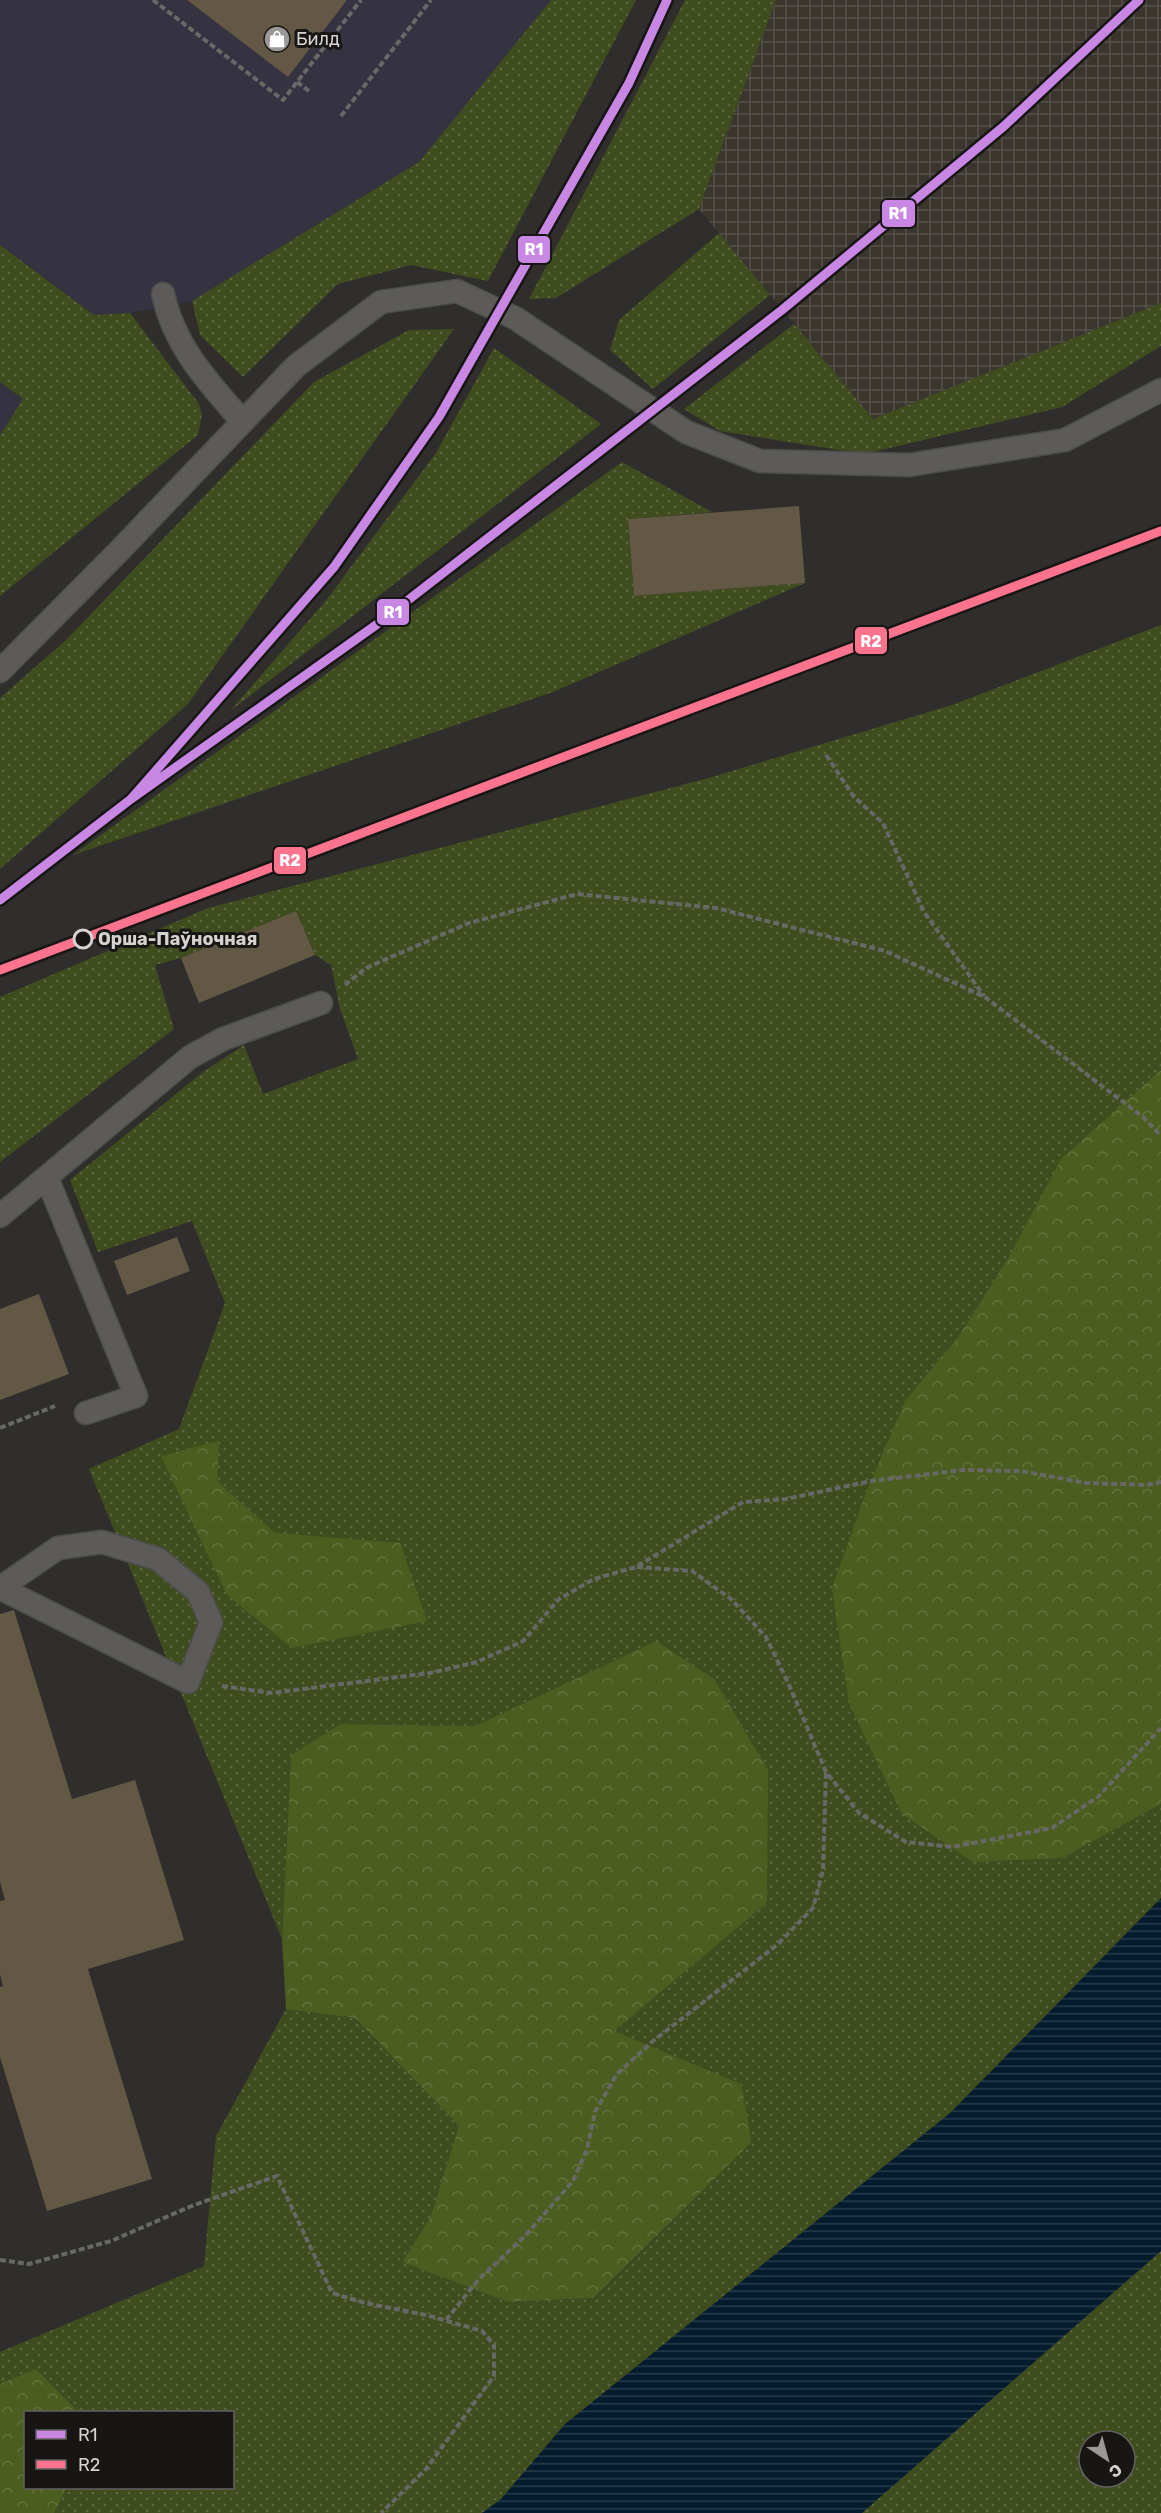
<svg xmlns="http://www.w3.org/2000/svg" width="1161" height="2513" viewBox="0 0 1161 2513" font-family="Rubik,sans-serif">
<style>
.commercial{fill:#353241}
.industrial{fill:url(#industrial-grid)}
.grass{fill:url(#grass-dots);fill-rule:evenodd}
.forest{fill:url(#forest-crowns)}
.water{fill:url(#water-rules)}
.building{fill:#625844}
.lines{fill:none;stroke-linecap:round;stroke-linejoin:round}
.service-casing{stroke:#4c4c4a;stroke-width:25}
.path{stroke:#686867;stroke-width:4;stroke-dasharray:6 3;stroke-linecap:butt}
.service{stroke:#5c5b5a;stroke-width:22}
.rail-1-casing{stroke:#171615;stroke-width:14}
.rail-2-casing{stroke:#171615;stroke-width:14}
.rail-1{stroke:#c787e3;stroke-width:9}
.rail-2{stroke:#fc738d;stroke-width:9}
.stop-dot{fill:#171615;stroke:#d5d3d1;stroke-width:3}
.labels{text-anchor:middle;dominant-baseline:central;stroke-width:6;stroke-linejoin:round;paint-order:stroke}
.poi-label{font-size:18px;fill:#d5d3d1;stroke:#171615;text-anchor:start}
.stop-label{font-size:18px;font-weight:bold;fill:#d5d3d1;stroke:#171615;text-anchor:start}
.line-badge{stroke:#171615;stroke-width:2}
.badge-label{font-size:16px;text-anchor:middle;font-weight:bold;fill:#fff}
</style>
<defs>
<pattern id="industrial-grid" width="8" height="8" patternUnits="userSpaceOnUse" patternTransform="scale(1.5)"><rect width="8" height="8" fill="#3a362e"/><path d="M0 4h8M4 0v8" fill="none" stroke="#56524b"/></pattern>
<pattern id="grass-dots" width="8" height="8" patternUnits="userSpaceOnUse" patternTransform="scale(1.5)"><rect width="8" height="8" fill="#3f4d1e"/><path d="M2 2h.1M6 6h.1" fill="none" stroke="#5a663e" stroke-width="1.8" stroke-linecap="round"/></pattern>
<pattern id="forest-crowns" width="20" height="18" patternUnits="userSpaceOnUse" patternTransform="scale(1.5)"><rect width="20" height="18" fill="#4b5d1f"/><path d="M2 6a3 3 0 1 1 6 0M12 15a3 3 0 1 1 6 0" fill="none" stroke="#64733e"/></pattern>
<pattern id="water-rules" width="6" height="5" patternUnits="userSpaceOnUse" patternTransform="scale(1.5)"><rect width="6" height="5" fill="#041c2d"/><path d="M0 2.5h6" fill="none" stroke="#283c4a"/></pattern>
</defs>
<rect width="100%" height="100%" fill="#2f2e2c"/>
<path class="commercial" d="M0,0h551l-132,162 -227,139 -62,12 -36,2 -94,-70z
M0,382l23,17 -23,36z"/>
<path class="industrial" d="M776,0h385v303l-288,116 -174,-210z"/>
<path class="grass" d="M551,0h85l-148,281 -77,-16 -73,19 -95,93 -43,-42 -8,-34 227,-139z
M685,0h91l-77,209 -143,89 -27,1z
M719,233l51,62 -117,94 -43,-39 9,-30z
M0,245l94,70 36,-2 69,91 3,11 -4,20 -198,161v-161l23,-36 -23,-17z
M1161,303v43l-99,61 -198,47 -144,-23 -36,-22 110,-85 79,95z
M454,329l-266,375 -188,165v-171l66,-58 248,-258 95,-52z
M494,348l107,76 -371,287 94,-108 112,-150z
M622,462l90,50 -84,7 6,77 171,-13 -252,109 -480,163z
M1161,625v445l-151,185 -52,82 -52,62 157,459 98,-54v709h-1161v-161l204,-86 12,-130 70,-127 69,9 104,108 -29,92 -28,44 106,40 87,-4 157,-156 -12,-58 -127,-53 154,-128 -111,-262 -181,85 -134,-2 -50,32 -9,183 -193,-470 90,-40 46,-126 -33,-82 -94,31 -28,-72 133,-108 41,-27 19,49 95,-35 -18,-50 -9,-44 -16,-10 -19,-44 -115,47 -26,7 19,64 -174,133v-165l208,-89 501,-130 243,-73zM26,2412h206v76h-206zM1089,2441h36v36h-36z"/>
<path class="forest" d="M1161,1070v734l-98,54 -90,4 -71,-48 -53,-111 -17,-115 34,-95 40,-94 52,-62 52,-82 51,-96z
M219,1441l-2,40 58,52 125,10 27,78 -135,27 -65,-53 -66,-139z
M656,1641l58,38 54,91 -1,133 -153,128 127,53 11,58 -158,156 -86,4 -106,-40 28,-44 29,-92 -104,-108 -69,-9 -4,-70 9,-184 50,-31 134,2z
M36,2369l42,43h-52v76h40l-12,25h-54v-129z"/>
<path class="water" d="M1161,1898v353l-299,262h-380l19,-14 64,-75 385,-311z"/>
<path class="building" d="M187,0h160l-59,77z
M799,506l6,77 -171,13 -6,-77z
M296,911l19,44 -116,48 -18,-45z
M177,1237l13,34 -63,24 -13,-34z
M39,1294l30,80 -69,26v-91z
M14,1610l58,189 63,-19 49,160 -96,29 64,210 -105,32 -47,-154v-70l3,-1 -3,-12v-73l5,-1 -5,-18v-268z"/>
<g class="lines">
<defs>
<path id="service" d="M163,294c11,52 45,88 79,127
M0,671l120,-121 176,-184 85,-64 76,-11 58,27 171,114 74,29 149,4 156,-25 96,-50
M47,1178l89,218 -50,17
M0,1216l190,-159 33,-18 98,-36
M102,1542l56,17 40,33 13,30 -23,60 -188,-94 58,-40z"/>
</defs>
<use href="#service" class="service-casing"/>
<path class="path" d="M153,0l130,100 78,-100
M297,82l12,9
M341,116l90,-116
M826,755l28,42 29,26 41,89 60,84
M345,985l21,-17 103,-45 108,-29 139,14 169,43 100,46 158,120 18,19
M0,1428l55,-22
M637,1567l55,4 39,28 35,38 24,50 36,85 33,41 47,29 46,5 100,-19 47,-32 62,-68
M222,1686l49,7 159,-20 47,-11 46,-21 36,-42 35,-20 42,-12 107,-65 43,-3 85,-18 92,-11 58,1 65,12 61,2 14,-3
M0,2260l29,4 82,-23 83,-36 83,-29 55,117 33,10 61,12 56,16 12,14v31l-68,93 -45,44
M446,2320l33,-41 46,-43 48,-55 14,-32 8,-37 22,-38 36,-33 124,-96 36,-37 10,-38 3,-98"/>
<use href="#service" class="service"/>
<defs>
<path id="rail-1" d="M131,799l245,-174 406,-315 221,-183 136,-127
M0,900l131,-101 203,-232 105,-150 190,-334 38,-83"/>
<path id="rail-2" d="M0,970l1161,-439"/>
</defs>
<use href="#rail-1" class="rail-1-casing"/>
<use href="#rail-2" class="rail-2-casing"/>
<use href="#rail-1" class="rail-1"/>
<use href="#rail-2" class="rail-2"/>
</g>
<defs>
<symbol id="shop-disc" viewBox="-11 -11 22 22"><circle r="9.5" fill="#9b9997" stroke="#171615"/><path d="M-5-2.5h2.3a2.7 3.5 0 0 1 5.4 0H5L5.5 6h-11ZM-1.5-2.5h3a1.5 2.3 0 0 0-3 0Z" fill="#fff"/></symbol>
</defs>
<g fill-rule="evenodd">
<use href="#shop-disc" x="262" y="24" width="30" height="30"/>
</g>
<circle class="stop-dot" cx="83" cy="939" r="9"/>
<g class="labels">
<g class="poi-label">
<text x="296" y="39">Билд</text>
</g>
<g class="stop-label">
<text x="98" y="939">Орша-Паўночная</text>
</g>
</g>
<g class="line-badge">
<rect x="881" y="199" width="35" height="29" rx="6" fill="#c787e3"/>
<rect x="517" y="235" width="34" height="29" rx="6" fill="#c787e3"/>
<rect x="376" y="598" width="34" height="28" rx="6" fill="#c787e3"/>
<rect x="854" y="626" width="34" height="29" rx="6" fill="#fc738d"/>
<rect x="273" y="846" width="34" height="29" rx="6" fill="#fc738d"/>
</g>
<g class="badge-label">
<text x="898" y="219">R1</text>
<text x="534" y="255">R1</text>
<text x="393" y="618">R1</text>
<text x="871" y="647">R2</text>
<text x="290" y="866">R2</text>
</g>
<rect x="24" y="2411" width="210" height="78" fill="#171615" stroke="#636260" stroke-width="1.5"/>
<rect x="36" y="2430" width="30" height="9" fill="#c787e3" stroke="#636260" stroke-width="1.5"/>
<text x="78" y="2441" font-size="18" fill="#d5d3d1">R1</text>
<rect x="36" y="2460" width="30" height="9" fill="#fc738d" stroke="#636260" stroke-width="1.5"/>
<text x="78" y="2471" font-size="18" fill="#d5d3d1">R2</text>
<g transform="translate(1107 2459) rotate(144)"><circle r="28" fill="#171615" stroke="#636260" stroke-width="1.5"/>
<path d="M0-4.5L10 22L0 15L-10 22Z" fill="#9b9997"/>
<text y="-9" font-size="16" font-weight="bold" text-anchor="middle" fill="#d5d3d1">С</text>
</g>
</svg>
